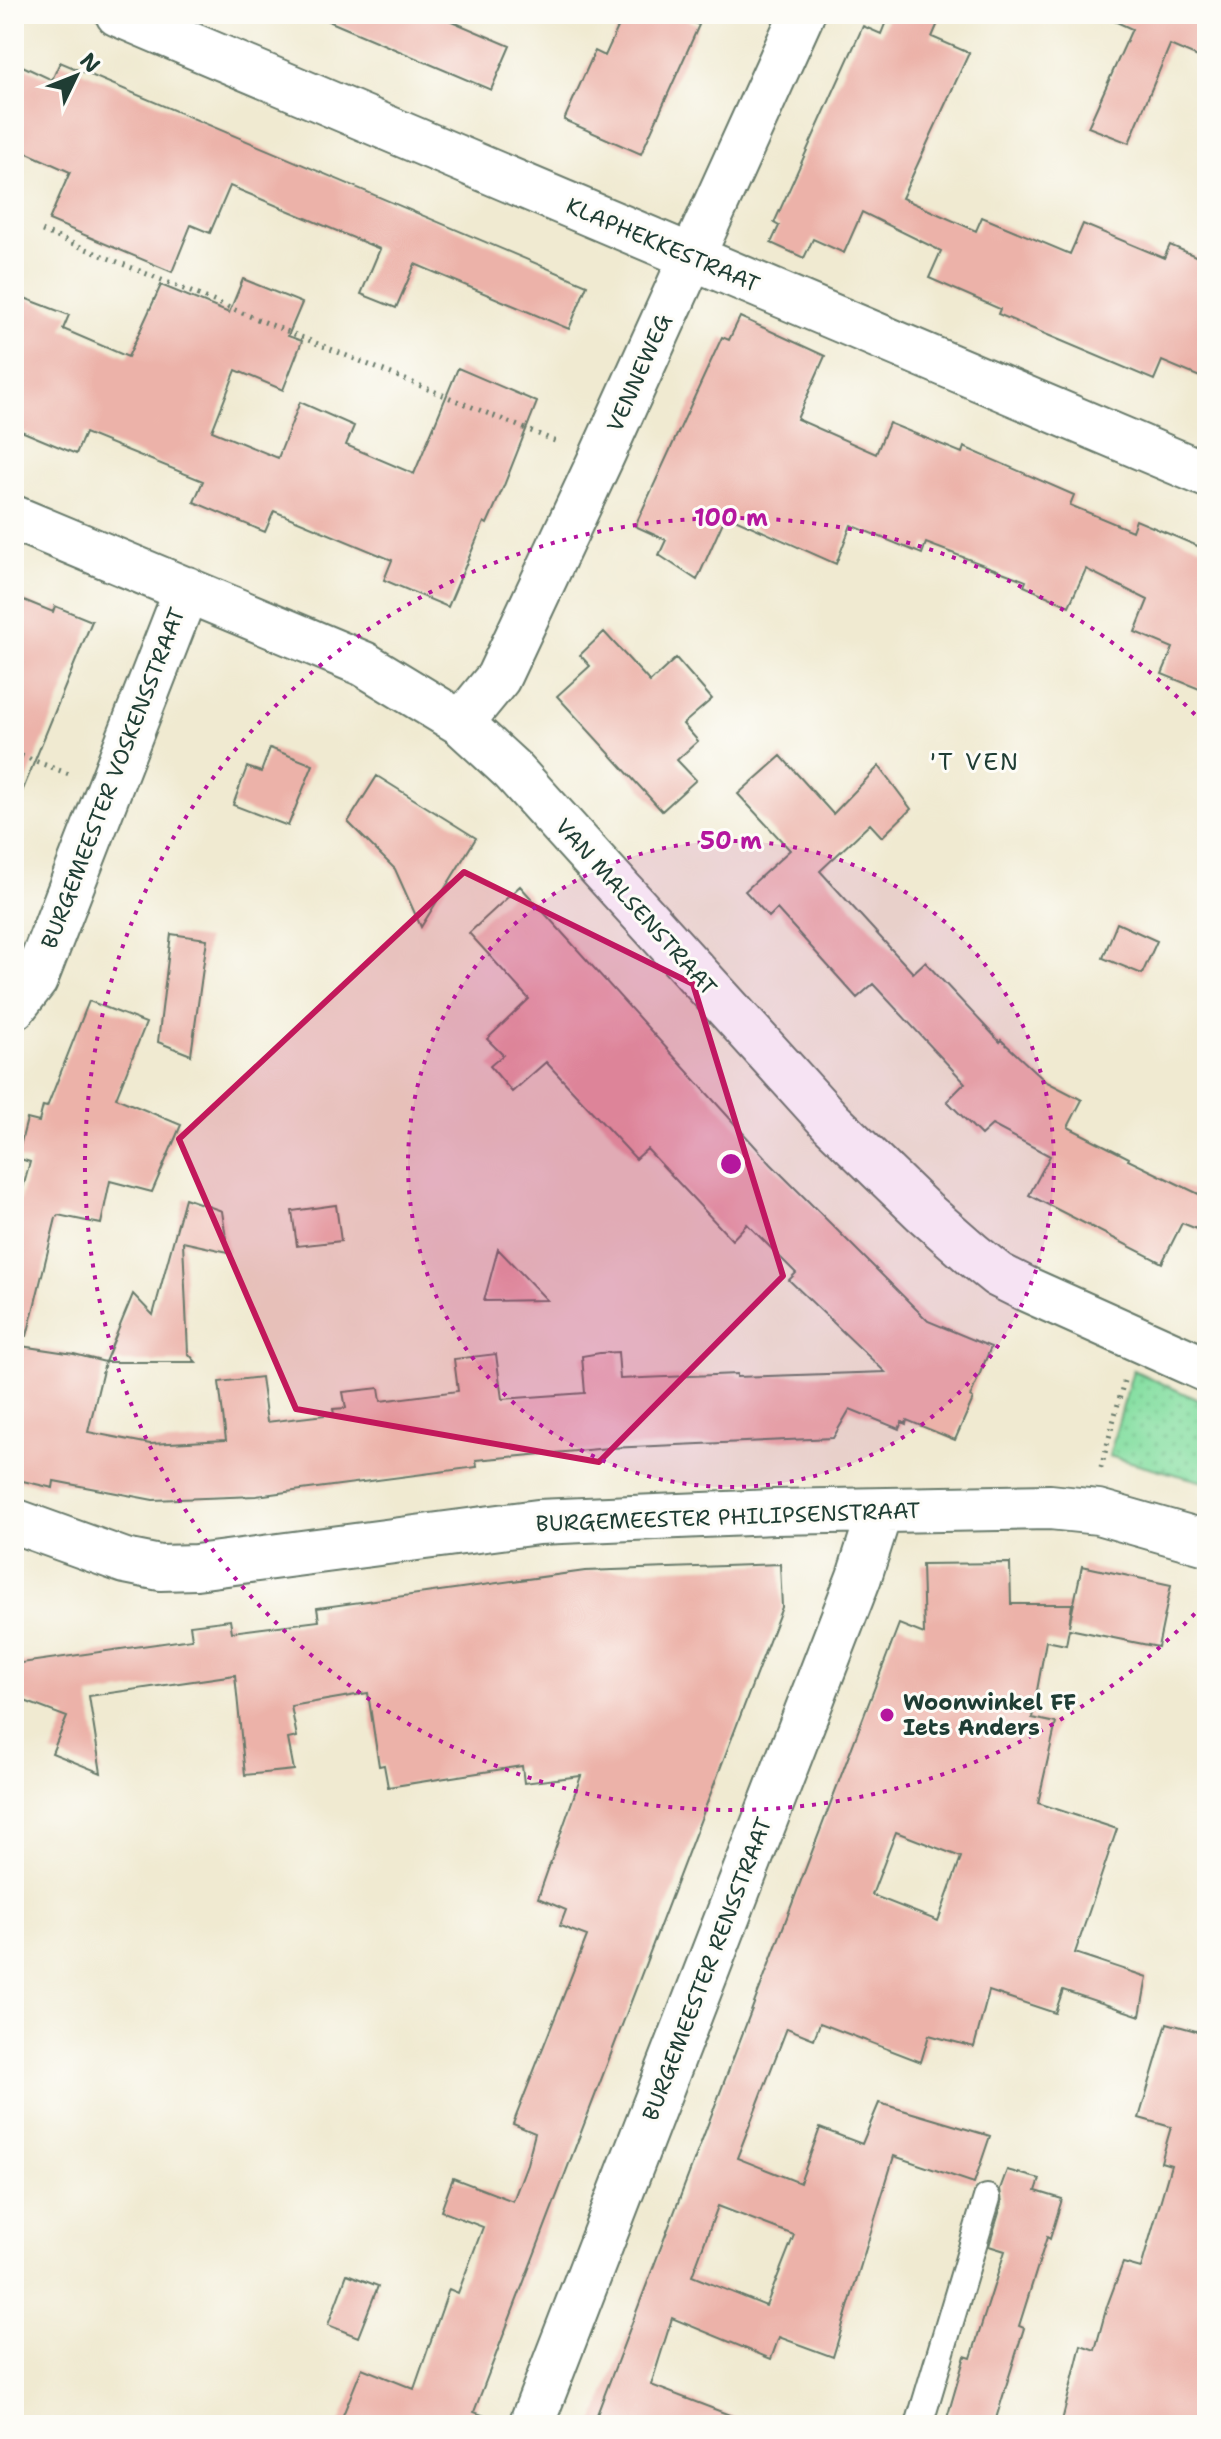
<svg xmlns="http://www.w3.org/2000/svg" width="1221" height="2439" viewBox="0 0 1221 2439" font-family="'Shantell Sans',sans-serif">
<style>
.grass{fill:url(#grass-dots);stroke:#538e6c;stroke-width:2}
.building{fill:#ecb2a9;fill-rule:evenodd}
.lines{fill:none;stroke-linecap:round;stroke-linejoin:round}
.lane-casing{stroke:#687a6b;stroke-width:30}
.street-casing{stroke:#687a6b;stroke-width:48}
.path{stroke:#687a6b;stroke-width:5;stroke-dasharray:2 6;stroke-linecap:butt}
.lane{stroke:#fff;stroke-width:26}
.street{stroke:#fff;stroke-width:44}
.marked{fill:#c2185b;fill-opacity:0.2;stroke:#c2185b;stroke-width:6;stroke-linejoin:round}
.ring{fill:none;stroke:#b5179e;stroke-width:4;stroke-dasharray:4 8}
.poi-dot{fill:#b5179e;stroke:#fdfcf7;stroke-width:3}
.labels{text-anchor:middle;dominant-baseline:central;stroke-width:6;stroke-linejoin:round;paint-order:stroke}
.street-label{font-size:22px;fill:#1f3d34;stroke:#fdfcf7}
.poi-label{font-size:22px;font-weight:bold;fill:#1f3d34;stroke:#fdfcf7;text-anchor:start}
.neighbourhood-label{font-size:24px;letter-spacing:2px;fill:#1f3d34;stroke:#fdfcf7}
.centre{fill:#b5179e;stroke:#fdfcf7;stroke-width:4}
.ring-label{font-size:24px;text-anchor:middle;font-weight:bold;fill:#b5179e;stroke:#fdfcf7;stroke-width:6;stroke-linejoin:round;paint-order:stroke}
</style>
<defs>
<pattern id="grass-dots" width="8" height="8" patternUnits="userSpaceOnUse" patternTransform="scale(2)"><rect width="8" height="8" fill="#87dfa3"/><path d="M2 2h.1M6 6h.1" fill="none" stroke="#74c08d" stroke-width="1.8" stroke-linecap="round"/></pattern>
</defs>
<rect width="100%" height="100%" fill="#fdfcf7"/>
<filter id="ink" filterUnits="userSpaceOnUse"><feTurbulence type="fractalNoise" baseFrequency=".0125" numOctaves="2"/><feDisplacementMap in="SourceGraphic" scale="16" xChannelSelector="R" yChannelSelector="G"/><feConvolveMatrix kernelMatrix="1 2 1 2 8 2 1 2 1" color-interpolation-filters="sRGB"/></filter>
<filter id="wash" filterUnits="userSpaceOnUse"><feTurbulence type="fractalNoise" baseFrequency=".006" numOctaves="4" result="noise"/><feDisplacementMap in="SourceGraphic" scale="32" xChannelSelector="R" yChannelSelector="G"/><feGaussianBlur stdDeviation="1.8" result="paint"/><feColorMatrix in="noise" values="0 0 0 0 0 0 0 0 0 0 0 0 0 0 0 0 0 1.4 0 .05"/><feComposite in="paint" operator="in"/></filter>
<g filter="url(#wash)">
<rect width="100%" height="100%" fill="#f0ead1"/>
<path class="grass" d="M1133,1370l74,34v79l-98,-27z"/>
<g id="blocks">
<path class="building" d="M312,14h123l75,32 -19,44z
M624,14h50l25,11 -58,129 -77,-34 31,-69 10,5z
M889,14h53l-10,23 37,16 -67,145 74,33 6,-14 88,37 13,-30 81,34 6,-13 37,16v119l-45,-19 -8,19 -156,-66 2,-5 -71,-31 12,-27 -79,-39 -18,41 -31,-14 -9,19 -33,-15 8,-17 -5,-3 89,-197 18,8z
M1099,14h108v47l-37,-16 -41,98 -41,-16 44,-98z
M14,62l38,18 8,-18 527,223 -18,44 -154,-65 -19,44 -35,-14 19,-45 -150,-63 -20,47 -19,-8 -19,47 -123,-52 21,-48 -56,-25z
M243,279l59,24 -14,33 14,5 -19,49 -47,-20 -24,61 66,27 22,-56 54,24 -8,19 68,29 44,-106 79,34 -34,86 -16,36 -3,-2 -36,85 -64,-27 8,-20 -118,-49 -9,21 -71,-30 9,-21 -118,-48 -9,21 -62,-26v-134l55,21 -6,14 65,28 33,-72 68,28z
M740,317l85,39 -28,63 79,35 13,-31 73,30 2,-6 110,48 -4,10 62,26 4,-11 71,30v142l-45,-18 11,-26 -38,-16 13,-32 -62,-31 -17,37 -45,-20 2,-5 -100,-38 -4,11 -71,-29 -15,39 -110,-49 -29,65 -38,-25 7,-15 -31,-14 87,-189 7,3z
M14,596l39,16 2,-6 37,15 -77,188z
M604,632l46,50 26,-24 36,41 -29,25 15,17 -21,19 19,20 -34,31 -105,-115 33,-30 -10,-11z
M270,748l43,17 -25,61 -55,-21 14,-38 14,5z
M781,756l52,58 46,-48 32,43 -29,28 -12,-13 -50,47 93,102 12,-11 75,80 1,-2 44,41 37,19 -14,27 61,31 -1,2 79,38v35l-25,-10 -20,40 -133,-68 21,-39 -58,-31 -11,10 -34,-34 18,-18 -92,-99 -16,14 -80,-89 -8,8 -24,-26 45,-41 -52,-56z
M377,776l99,62 -55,89 -26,-58 -47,-47z
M520,886l251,278 157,157 63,26 -21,50 3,2 -18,41 -48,-20 -1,4 -4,-2 -3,7 -49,-20 -17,29 -224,10 -133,12 1,7 -221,29 -103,4 -99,-19 -1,7 -39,-9v-134l60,9 31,8 -17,70 62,12 76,-4 -7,-58 42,-5 6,45 67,-8 -1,-5 13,-1 -3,-16 36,-4 2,13 77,-10 -4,-32 42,-5 6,45 83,-6 -3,-37 18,-3 18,-1 2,27 117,-5v3l148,-5 -96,-92 7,-7 -49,-49 -15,16 -85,-91 -11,10 -90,-97 -34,30 -22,-26 13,-11 -16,-16 42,-40 -60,-66z
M1117,923l40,18 -15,33 -39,-16z
M171,934l36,5 -16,116 -33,-13z
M89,1001l57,22 -30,75 65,27 -29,67 -42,-11 -9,43 -43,-9 -2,3 -29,118 -13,-1v-114l16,-59 -13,-4 10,-39 12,3 4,-16 4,1z
M185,1198l37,13 6,41 -45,-10 5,111 8,9h-91l28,-68 20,21z
M336,1205l5,36 -44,5 -5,-35z
M498,1249l49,51 -63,1z
M1010,1563l1,41h61l-3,22 13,-60 89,19 -13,62 -89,-18 -3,16 -20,-4 -14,77 24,5 -18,80 79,26 -42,124 72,24 -7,39 -77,-26 -8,23 -66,-22 -15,56 -45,-12 -8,27 -101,-39 -6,16 -27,-11 -50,130 63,25 20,-55 42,16 17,-41 111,33 -16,47 -80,-27 -61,201 -54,-20 -8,22 -99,-41 -21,67 97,37v3h-155l306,-801 25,10 -2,-70zM896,1832l65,25 -23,64 -66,-26zM718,2206l76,29 -28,71 -74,-30z
M780,1564l2,43 -308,805 27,10v3h-162l23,-57 52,21 35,-100 9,4 25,-66 -42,-16 12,-33 60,23 14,-37 8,-31 -22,-9 74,-188 -27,-10 6,-16 -28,-12 43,-122 -57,7 -2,-17 -134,21 -4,-22 -5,1 -11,-73 -77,13 6,31 -9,2 6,31 -49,5 -10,-100 -146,21 12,77 -49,-20 15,-36 -53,-20v-33l178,-25 -2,-14 40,-5 2,12 87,-11 -2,-13 268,-37z
M1167,2023l40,11v391h-146l20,-80 14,5 12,-44 16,-43 18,5 30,-103 -10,-3 10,-35 -32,-9z
M1007,2170l33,9 -4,12 26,8 -12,40 -3,-2 -28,89 5,2 -30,97h-49l20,-69 6,2 34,-107 -16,-5 13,-43 -2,-14z
M347,2274l31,12 -20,51 -30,-12z"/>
</g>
</g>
<g filter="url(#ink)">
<use href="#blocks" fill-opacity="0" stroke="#687a6b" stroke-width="2"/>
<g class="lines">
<defs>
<path id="lane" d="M919,2425l68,-227"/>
<path id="street" d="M118,14l1089,461
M14,518l350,146 97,59 51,47 319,352 93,90 49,43 25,20 26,13 183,82
M461,723l37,-45 102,-218 202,-446
M14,1007l21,-27 152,-391
M14,1521l111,40 35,7 36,-1 342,-45 236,-10 276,-5 48,5 109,31
M531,2425l328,-848 21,-66"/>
</defs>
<use href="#lane" class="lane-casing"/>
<use href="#street" class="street-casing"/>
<path class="path" d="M42,231l518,212
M14,753l55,21
M1101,1468l23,-87"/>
<use href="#lane" class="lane"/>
<use href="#street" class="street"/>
</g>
</g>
<path class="marked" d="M464,872l229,112 90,292 -184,186 -303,-53 -117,-270z"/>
<circle cx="731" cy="1164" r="323" fill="#b5179e" fill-opacity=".12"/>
<g class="ring">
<circle cx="731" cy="1164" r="323"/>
<path d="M1203 1605A646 646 0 1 1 1203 723"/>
</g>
<circle class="poi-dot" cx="887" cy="1715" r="8"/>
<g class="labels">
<g class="street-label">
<text transform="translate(663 245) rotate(23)">KLAPHEKKESTRAAT</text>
<text transform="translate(639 373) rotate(-66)">VENNEWEG</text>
<text transform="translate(113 778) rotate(-69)">BURGEMEESTER VOSKENSSTRAAT</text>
<text transform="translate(636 907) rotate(48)">VAN MALSENSTRAAT</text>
<text transform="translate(728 1517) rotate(-2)">BURGEMEESTER PHILIPSENSTRAAT</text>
<text transform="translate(707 1969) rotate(-69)">BURGEMEESTER RENSSTRAAT</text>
</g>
<g class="poi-label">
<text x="903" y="1702">Woonwinkel FF<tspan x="903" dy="25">Iets Anders</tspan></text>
</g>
<g class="neighbourhood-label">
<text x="975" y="762">'T VEN</text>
</g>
</g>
<circle cx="731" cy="1164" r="12" class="centre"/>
<g class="ring-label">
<text x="731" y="526">100 m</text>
<text x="731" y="849">50 m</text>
</g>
<rect width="1221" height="2439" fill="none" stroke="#fdfcf7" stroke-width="48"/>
<g transform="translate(76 76) rotate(47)" stroke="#fdfcf7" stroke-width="6" paint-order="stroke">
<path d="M0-6L14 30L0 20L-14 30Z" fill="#1f3d34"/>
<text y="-12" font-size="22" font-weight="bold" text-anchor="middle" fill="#1f3d34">N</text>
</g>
</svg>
